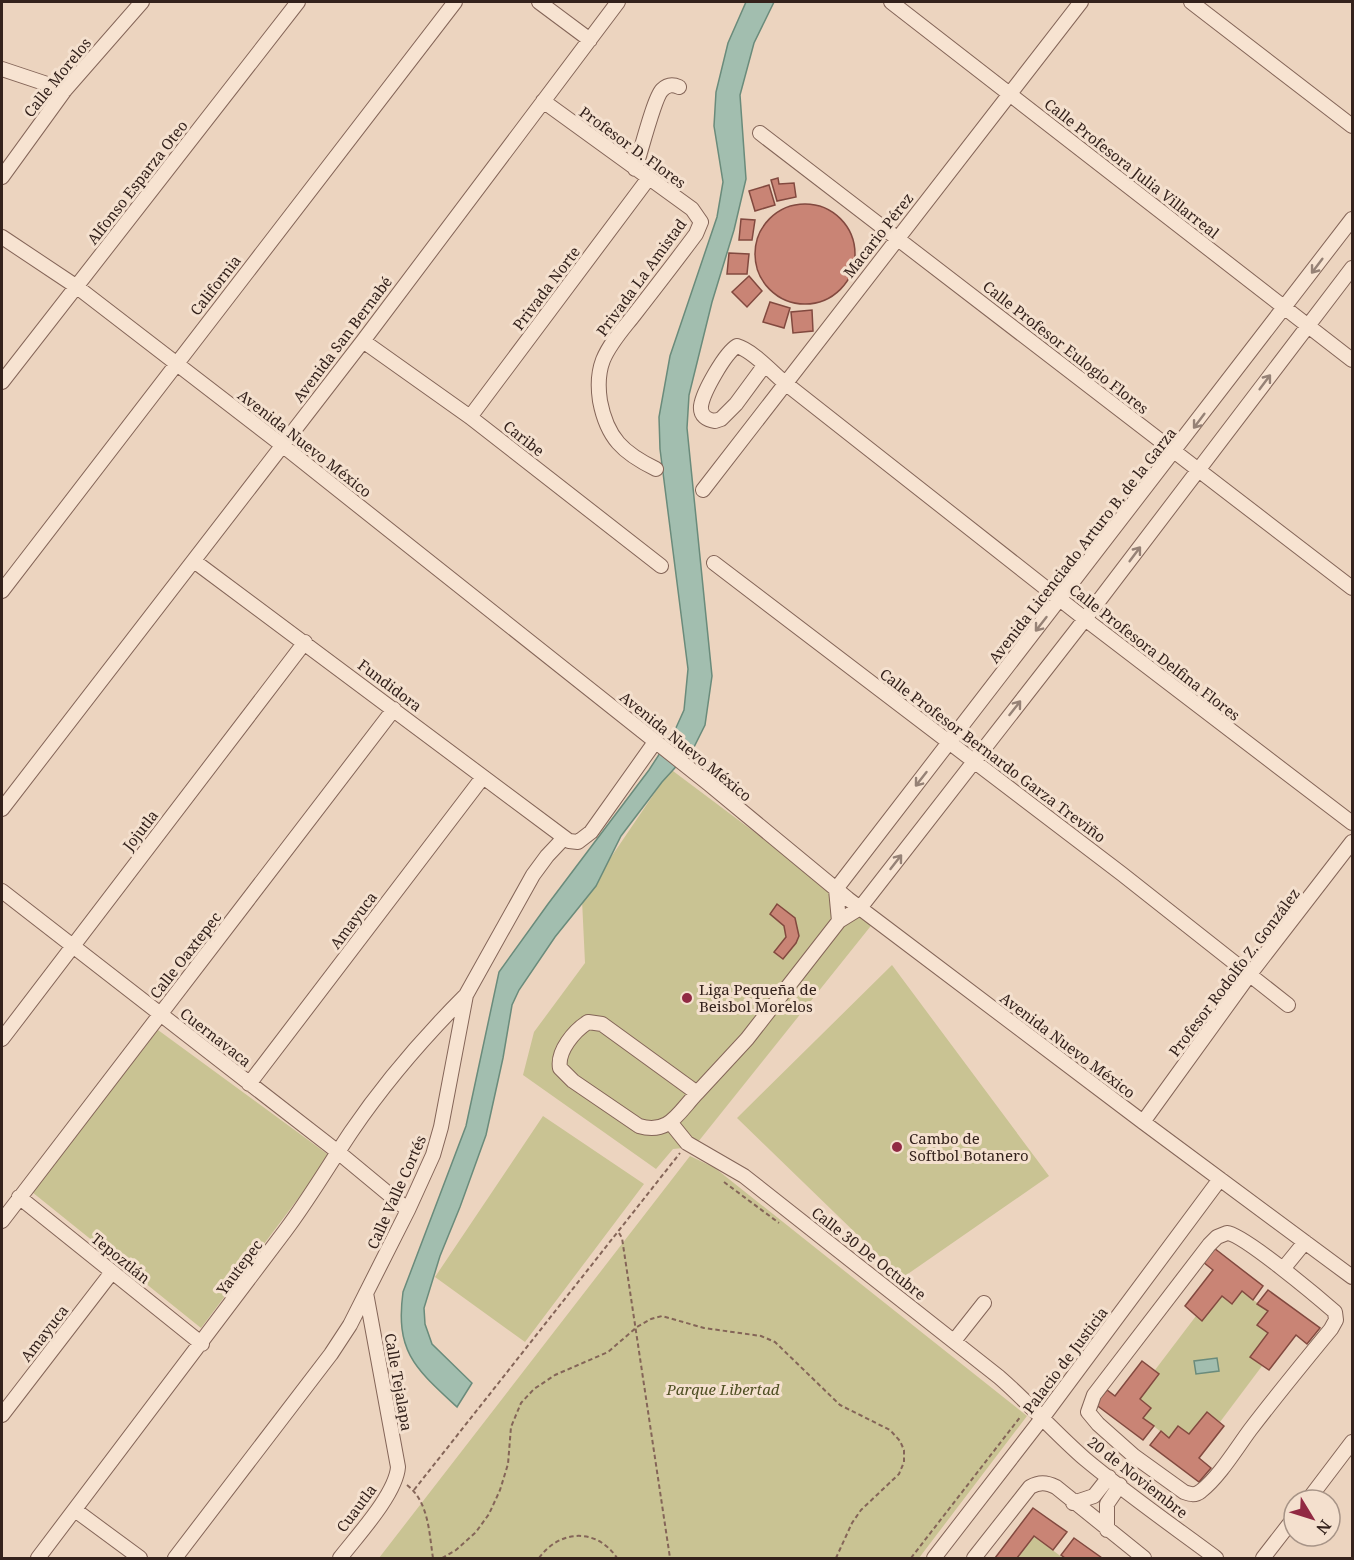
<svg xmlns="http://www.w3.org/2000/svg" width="1354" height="1560" viewBox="0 0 1354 1560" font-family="'Noto Serif',serif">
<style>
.green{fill:#c9c393}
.water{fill:#a2beaf;stroke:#6a8b7b;stroke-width:1.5}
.building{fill:#c98475;stroke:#82493f;stroke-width:1.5}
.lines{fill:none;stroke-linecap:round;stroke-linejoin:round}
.minor-casing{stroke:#846558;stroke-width:16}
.path{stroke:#846558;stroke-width:2;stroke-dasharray:4.5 3;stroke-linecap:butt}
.minor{stroke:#f7e3d1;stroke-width:14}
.oneway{stroke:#968276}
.poi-dot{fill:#912a43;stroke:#f4e0ce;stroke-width:2}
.labels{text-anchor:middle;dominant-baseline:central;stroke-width:6;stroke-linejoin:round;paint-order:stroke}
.street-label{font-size:15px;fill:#34221c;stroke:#f4e0ce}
.poi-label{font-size:15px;fill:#34221c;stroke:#f4e0ce;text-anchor:start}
.park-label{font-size:15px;font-style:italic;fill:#4f4f23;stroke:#f4e0ce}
</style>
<rect width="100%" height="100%" fill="#ecd4bf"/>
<path class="green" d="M669,768l205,154 -180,225 -21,2 -17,20 -133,-94 11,-43 51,-69 -3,-63 80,-118z
M892,965l157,211 -147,102 -165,-160z
M158,1030l172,126 -129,172 -169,-136z
M543,1116l101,68 -119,158 -90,-65z
M690,1156l25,12 312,248 -108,142h-540z
M1242,1291l26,20 -11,14 11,8 -18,24 12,9 -42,56 -13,-10 -18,22 -20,4 -26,-20 8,-10 -11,-9 19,-25 -4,-4 41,-54 6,5 20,-25 11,8z
M1034,1536l29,22h-46z"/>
<path class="water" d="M746,2h28l-20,41 -14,52 6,84 -12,51 -22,72 -23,93 -2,33 25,248 -7,49 -11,22 -32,35 -41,54 -25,50 -41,51 -36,53 -7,15 -9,53 -17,77 -26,72 -20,49 -16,52 1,16 7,20 40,39 -15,24c-42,-39 -62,-55 -54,-115l63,-166 33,-154 49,-68 101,-134 26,-40 9,-20 4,-41 -28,-220 -1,-32 11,-61 47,-139 6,-35 -9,-56 2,-34 12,-49z
M1217,1358l2,13 -23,3 -2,-13z"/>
<path class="building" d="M778,178l1,6 15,-1 2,14 -19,4 -6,-21z
M769,185l6,20 -20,6 -6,-20z
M755 254a50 50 0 1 1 100 0a50 50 0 1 1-100 0Z
M741,219l14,1 -3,20h-13z
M729,253l20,1 -2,20h-20z
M749,276l13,15 -15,16 -15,-15z
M770,302l20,6 -6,20 -21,-6z
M812,310l1,21 -20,2 -2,-21z
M777,904l18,14 4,18 -3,7 -13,16 -9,-7 12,-15 -2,-11 -14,-12z
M1214,1248l49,38 -10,14 -11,-9 -10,13 -10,-8 -20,25 -17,-15 28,-36 -10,-8z
M1268,1290l52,38 -13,16 -11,-9 -27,35 -19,-13 18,-24 -11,-8 11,-14 -11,-7z
M1142,1361l17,13 -19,25 11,9 -8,10 11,8 -11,14 -48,-36 12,-14 8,6z
M1207,1412l17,14 -25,32 12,10 -12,14 -49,-37 11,-14 8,7 9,-12 11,8z
M1033,1508l34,24 -14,18 -19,-14 -17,22h-22z
M1074,1538l28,20h-37l-4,-3z"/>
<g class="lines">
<defs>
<path id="minor" d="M539,2l51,38
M891,2l461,358
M1191,2l161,124
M2,69l63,21
M543,101l149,108 9,13 -5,12c-20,27 -41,54 -62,81 -11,14 -24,28 -31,45 -5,13 -5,28 -3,41 7,37 23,52 56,68
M760,133l592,455
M635,169c5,-14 19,-71 27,-79 5,-5 10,-6 17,-3
M2,177l63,-87 77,-88
M2,237l75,50 205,158 427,339 139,115 295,223 209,155
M363,341l107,76 191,149
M764,366l-28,38 -15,15 -6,2c-8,-1 -15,-5 -14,-15 2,-14 24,-53 36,-60 15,4 36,27 48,37l300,236 267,204
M2,382l296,-380
M470,417l178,-238
M703,490l378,-488
M194,561l375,280 9,1 13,-10 64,-90
M714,563l408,311 166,131
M2,591l453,-589
M2,809l361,-468 255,-339
M2,891l336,261 70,58
M839,921l-3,-32 516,-670
M588,1022l14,2 95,69c-19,20 -28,42 -58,33l-66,-45 -13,-13c-3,-17 14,-37 28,-46z
M2,1039l303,-397
M249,1084l234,-307
M697,1093l50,-54 92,-118 21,-13 225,-289 267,-351
M670,1122l17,21 57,33 255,201c30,26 56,56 86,82 42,35 88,67 131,99
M1143,1122l107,-148 102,-132
M19,1197l183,147
M2,1221l392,-512
M1227,1233c16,1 92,65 108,79l1,8 -5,9c-28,34 -55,67 -81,101 -14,19 -31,47 -49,61 -6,5 -11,3 -17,1l-50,-36 -36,-32 -10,-12 6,-17 115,-150 8,-8z
M1283,1269l22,-27
M954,1341l30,-38
M2,1415l110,-143
M1308,1500l44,-58
M1073,1503l21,-7 15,-19
M75,1510l65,48
M1107,1530v-26l13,-19
M38,1558l247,-327c24,-32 44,-66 66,-99 34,-50 72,-94 115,-137
M175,1558l156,-204 19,-29 58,-115 25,-55 8,-28 25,-132 67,-120 14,-19 16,-17
M340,1558c17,-22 56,-64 58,-91l-32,-174
M934,1558l109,-141 177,-238
M974,1558l56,-71c9,-5 16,-5 26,0l88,71
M1263,1558l31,-40"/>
</defs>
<use href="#minor" class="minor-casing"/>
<path class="path" d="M724,1182l55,41
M619,1233l3,5 48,320
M407,1485c22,17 22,48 26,73
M414,1490l266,-337
M442,1558l14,-8 20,-18 13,-18 11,-24 8,-26 3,-37 10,-24 13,-14 21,-14 53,-23 29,-25 14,-8 11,-3 42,12 57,8 14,6 65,63 50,25 10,11 4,9v12l-5,12 -38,36 -9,13 -16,35
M539,1558c21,-29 58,-30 78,0
M911,1558l110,-142"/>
<use href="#minor" class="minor"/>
</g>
<defs><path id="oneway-shaft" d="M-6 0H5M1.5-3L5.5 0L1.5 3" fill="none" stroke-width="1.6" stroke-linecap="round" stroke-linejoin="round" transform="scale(1.5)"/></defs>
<g class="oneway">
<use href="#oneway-shaft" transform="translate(1317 266) rotate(127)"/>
<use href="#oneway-shaft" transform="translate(1265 382) rotate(-53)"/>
<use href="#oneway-shaft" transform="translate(1199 421) rotate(127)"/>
<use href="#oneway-shaft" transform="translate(1135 554) rotate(-53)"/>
<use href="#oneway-shaft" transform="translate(1041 624) rotate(128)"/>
<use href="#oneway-shaft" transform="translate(1015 708) rotate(-52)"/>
<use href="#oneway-shaft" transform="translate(921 779) rotate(128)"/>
<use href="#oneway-shaft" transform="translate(896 862) rotate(-52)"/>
</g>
<g class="poi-dot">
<circle cx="687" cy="998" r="6"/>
<circle cx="897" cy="1147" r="6"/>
</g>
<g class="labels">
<g class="street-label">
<text transform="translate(57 77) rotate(-51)">Calle Morelos</text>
<text transform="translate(633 147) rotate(36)">Profesor D. Flores</text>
<text transform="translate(1132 168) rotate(38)">Calle Profesora Julia Villarreal</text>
<text transform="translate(137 182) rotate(-52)">Alfonso Esparza Oteo</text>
<text transform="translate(878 235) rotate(-52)">Macario Pérez</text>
<text transform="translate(641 277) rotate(-54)">Privada La Amistad</text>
<text transform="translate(215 285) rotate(-52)">California</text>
<text transform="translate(546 288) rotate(-53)">Privada Norte</text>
<text transform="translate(342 339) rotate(-53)">Avenida San Bernabé</text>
<text transform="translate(1066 347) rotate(38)">Calle Profesor Eulogio Flores</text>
<text transform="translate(524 438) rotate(38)">Caribe</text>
<text transform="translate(305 443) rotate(38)">Avenida Nuevo México</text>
<text transform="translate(1082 545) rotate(-52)">Avenida Licenciado Arturo B. de la Garza</text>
<text transform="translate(1155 652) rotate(38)">Calle Profesora Delfina Flores</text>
<text transform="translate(390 685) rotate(37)">Fundidora</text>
<text transform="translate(686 746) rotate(39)">Avenida Nuevo México</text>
<text transform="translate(993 755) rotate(37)">Calle Profesor Bernardo Garza Treviño</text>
<text transform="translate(140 830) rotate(-52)">Jojutla</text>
<text transform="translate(353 920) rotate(-53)">Amayuca</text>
<text transform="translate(185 955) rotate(-52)">Calle Oaxtepec</text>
<text transform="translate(1234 972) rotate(-53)">Profesor Rodolfo Z. González</text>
<text transform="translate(216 1037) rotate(38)">Cuernavaca</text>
<text transform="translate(1068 1045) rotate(37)">Avenida Nuevo México</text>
<text transform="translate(396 1192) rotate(-66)">Calle Valle Cortés</text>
<text transform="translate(869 1253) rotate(38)">Calle 30 De Octubre</text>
<text transform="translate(121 1258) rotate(39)">Tepoztlán</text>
<text transform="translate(239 1267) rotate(-53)">Yautepec</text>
<text transform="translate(44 1333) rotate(-52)">Amayuca</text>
<text transform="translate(1065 1360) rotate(-53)">Palacio de Justicia</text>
<text transform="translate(399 1382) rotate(80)">Calle Tejalapa</text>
<text transform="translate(1138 1477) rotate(38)">20 de Noviembre</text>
<text transform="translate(356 1508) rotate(-53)">Cuautla</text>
</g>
<g class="poi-label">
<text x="699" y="989">Liga Pequeña de<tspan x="699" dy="17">Beisbol Morelos</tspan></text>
<text x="909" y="1138">Cambo de<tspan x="909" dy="17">Softbol Botanero</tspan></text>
</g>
<g class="park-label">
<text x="723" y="1389">Parque Libertad</text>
</g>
</g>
<rect width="1354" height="1560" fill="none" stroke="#34221c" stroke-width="6"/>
<g transform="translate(1312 1518) rotate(128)"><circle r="28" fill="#f4e0ce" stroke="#a79487" stroke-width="1.5"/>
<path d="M0-4.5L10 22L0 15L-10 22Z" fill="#912a43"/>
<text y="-9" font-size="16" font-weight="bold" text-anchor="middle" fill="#34221c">N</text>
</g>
</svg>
